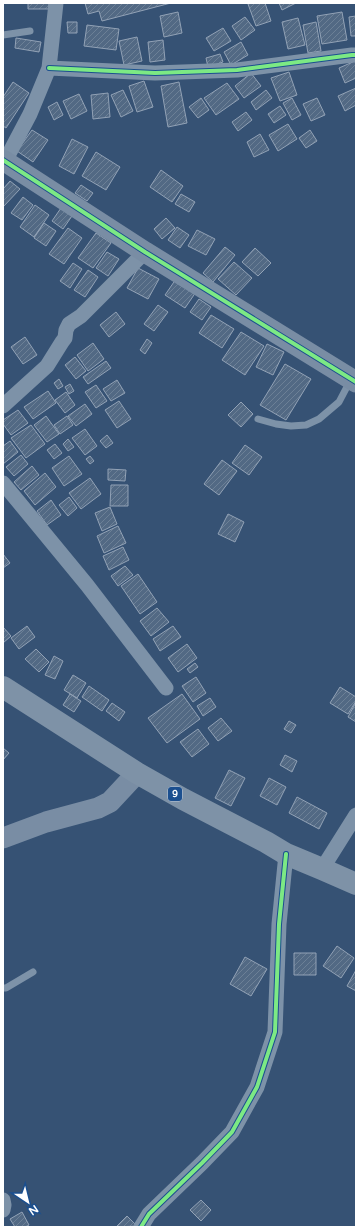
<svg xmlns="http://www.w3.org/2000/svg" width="359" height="1230" viewBox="0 0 359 1230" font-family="'Varela Round',sans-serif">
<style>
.building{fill:url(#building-hatch);stroke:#92a2b6}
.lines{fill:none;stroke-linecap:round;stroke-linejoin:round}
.lane{stroke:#7d92a8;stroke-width:7}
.street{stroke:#7d92a8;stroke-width:15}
.secondary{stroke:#798da4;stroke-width:21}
.highway{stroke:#7e92a7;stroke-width:22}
.cycleway-casing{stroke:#1b4f8f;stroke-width:6}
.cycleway{stroke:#7ce984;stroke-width:4}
.labels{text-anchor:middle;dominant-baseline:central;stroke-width:3;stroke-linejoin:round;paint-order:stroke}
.shield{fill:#1b4f8f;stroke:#bbcadd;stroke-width:1}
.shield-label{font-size:9px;font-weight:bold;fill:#fff}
</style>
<defs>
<pattern id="building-hatch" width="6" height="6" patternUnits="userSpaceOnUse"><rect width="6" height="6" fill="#526984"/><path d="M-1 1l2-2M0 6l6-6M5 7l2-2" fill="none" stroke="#6c8096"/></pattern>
</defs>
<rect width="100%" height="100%" fill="#365274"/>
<path class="building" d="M28,3h21v6h-21z
M85,3h86l-69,18 -3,-10 -11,3z
M252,3h13l6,18 -15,5 -8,-22z
M279,3h17l-14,7z
M178,12l4,21 -18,4 -4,-21z
M342,12l5,28 -25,4 -5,-28z
M356,16v20h-5l-2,-19z
M245,17l10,13 -14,10 -9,-14z
M298,18l7,27 -17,4 -6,-27z
M67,22h10v11h-9z
M316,22l5,29 -13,2 -5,-28z
M87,25l32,4 -3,21 -32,-4z
M223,28l8,13 -17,10 -8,-13z
M137,37l5,24 -18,4 -5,-24z
M16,38l25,4 -2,10 -24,-4z
M163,40l2,20 -15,2 -2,-20z
M241,42l7,13 -17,10 -7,-13z
M220,54l3,8 -15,5 -2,-9z
M355,61l1,4v13l-11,5 -6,-15z
M289,72l8,23 -17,6 -9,-23z
M251,73l10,13 -17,12 -9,-12z
M144,81l9,26 -16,5 -8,-26z
M13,82l16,11 -23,35 -3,-2v-29z
M179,82l8,41 -19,4 -7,-41z
M227,83l12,16 -23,16 -12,-17z
M356,88v17l-11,6 -7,-15z
M123,90l10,21 -12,6 -10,-22z
M266,90l6,8 -16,12 -5,-8z
M108,93l2,24 -17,2 -2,-24z
M79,94l8,17 -16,8 -8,-18z
M201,98l8,12 -11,8 -9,-11z
M292,98l9,17 -9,5 -9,-17z
M317,98l8,17 -14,6 -8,-17z
M57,102l6,13 -9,5 -6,-13z
M280,106l6,9 -12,8 -6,-9z
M246,112l6,8 -14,11 -6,-9z
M288,124l9,15 -19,12 -9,-16z
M32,130l16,10 -15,22 -16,-11z
M310,130l7,11 -11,7 -7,-10z
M260,134l9,16 -15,7 -7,-15z
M72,139l16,8 -14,27 -15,-8z
M96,152l24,15 -14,23 -24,-14z
M161,170l22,16 -11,16 -22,-15z
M10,181l10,8 -17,18v-18z
M81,185l12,8 -6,8 -12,-8z
M181,194l14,8 -6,10 -14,-8z
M23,197l10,8 -11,15 -11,-7z
M35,205l14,10 -15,22 -14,-10z
M61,208l11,8 -9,13 -11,-8z
M166,218l9,10 -13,11 -8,-10z
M44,223l12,8 -10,15 -12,-8z
M177,227l12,8 -9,13 -12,-8z
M68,228l14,10 -18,26 -15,-10z
M197,230l18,9 -9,16 -18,-9z
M96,233l15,10 -18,25 -15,-10z
M225,247l10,8 -22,27 -10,-9z
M255,248l16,15 -13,13 -16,-14z
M107,252l12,7 -11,17 -12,-8z
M234,262l18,16 -16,17 -18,-16z
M73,263l9,6 -12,19 -10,-7z
M138,268l21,11 -11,20 -21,-11z
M88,270l10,7 -13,20 -11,-7z
M176,279l20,13 -11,16 -20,-13z
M199,299l12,8 -9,13 -12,-8z
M158,305l10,7 -14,19 -10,-7z
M116,312l9,12 -16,13 -9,-12z
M211,315l23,14 -12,19 -23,-15z
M241,332l23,14 -19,29 -23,-15z
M25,337l12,18 -14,9 -12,-17z
M147,339l5,4 -7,11 -5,-4z
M93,343l11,16 -16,12 -11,-16z
M267,344l17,8 -11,23 -17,-8z
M75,357l11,14 -10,8 -11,-14z
M106,361l5,7 -23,16 -5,-7z
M285,364l26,15 -25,41 -26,-15z
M59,379l4,7 -5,3 -4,-6z
M117,380l8,13 -14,8 -8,-12z
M70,384l4,7 -5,3 -4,-7z
M96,385l11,16 -11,7 -11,-16z
M48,391l8,12 -23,16 -9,-12z
M66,392l9,13 -10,8 -10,-13z
M119,401l12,18 -14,9 -12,-18z
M241,402l12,12 -12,13 -13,-12z
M85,404l7,10 -16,12 -8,-10z
M18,410l10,13 -17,12 -8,-11v-4z
M46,416l13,18 -12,8 -13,-17z
M67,416l6,9 -13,9 -6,-9z
M31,425l14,19 -19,14 -15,-20z
M85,429l12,17 -12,9 -13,-17z
M107,435l6,8 -7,5 -6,-7z
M68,439l6,8 -6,4 -5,-7z
M10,441l8,11 -15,12v-18z
M55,444l7,9 -8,6 -7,-9z
M245,445l17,12 -13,18 -17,-12z
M21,455l7,9 -14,12 -8,-9z
M69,456l13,18 -18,12 -12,-18z
M90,456l4,5 -4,3 -4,-5z
M222,460l15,11 -18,24 -15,-11z
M32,466l7,9 -18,15 -7,-8z
M108,469l18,1 -1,11 -17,-1z
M45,473l11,14 -21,18 -11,-14z
M90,478l11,16 -20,15 -12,-16z
M111,485h17v21h-18z
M69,497l8,11 -9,8 -9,-11z
M51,500l10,15 -14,10 -10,-14z
M110,507l7,17 -15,7 -7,-18z
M228,514l16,8 -9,20 -17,-8z
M118,526l8,17 -22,10 -7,-17z
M123,547l6,13 -20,10 -6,-14z
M3,554l7,9 -7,5z
M125,566l8,9 -15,11 -7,-10z
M138,574l19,28 -17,12 -19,-28z
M157,608l12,14 -18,14 -11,-15z
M27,626l8,11 -16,12 -8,-11z
M173,626l8,11 -21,14 -7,-12z
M3,627l8,9 -8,7z
M187,644l10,14 -19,14 -10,-14z
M36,649l13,13 -10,10 -14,-13z
M54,656l9,5 -8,18 -10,-4z
M195,663l3,4 -8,6 -3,-4z
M73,675l13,8 -9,15 -13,-8z
M196,677l10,16 -13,9 -11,-16z
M89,686l20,14 -7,11 -20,-14z
M340,687l16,10v4l-8,13 -18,-11z
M70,694l11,7 -7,11 -11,-7z
M182,694l18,25 -33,24 -19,-25z
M210,698l6,9 -13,9 -6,-10z
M112,703l13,9 -6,9 -13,-10z
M355,704h1v18l-8,-5z
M221,718l11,13 -14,10 -10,-13z
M289,721l7,4 -5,8 -7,-4z
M198,729l11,15 -17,13 -12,-15z
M3,748l6,5 -6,7z
M285,755l12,6 -5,11 -12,-7z
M229,770l16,8 -14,28 -16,-8z
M269,778l17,9 -9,18 -17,-9z
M297,797l30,16 -8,16 -30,-16z
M337,946l17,12 -13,20 -18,-12z
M294,953h22v22h-22z
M245,957l22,12 -16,27 -21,-12z
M356,970v21l-9,-5z
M201,1200l10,10 -10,11 -11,-11z
M22,1212l7,13 -4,2h-10l-5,-8z
M127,1216l10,10 -21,1z"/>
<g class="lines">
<path class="lane" d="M3,35l27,-4
M258,419l18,5 15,2 15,-1 13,-6 20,-17 11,-21
M3,988h3l27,-16"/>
<path class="street" d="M49,68l106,5 82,-3 115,-15h4
M3,165l27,-51 19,-46 7,-65
M3,406l44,-40 15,-24 3,-4 1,-8 3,-6 12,-8 64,-64
M3,483l84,102 79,103
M322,869l34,-54
M3,1200l1,5 -1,5
M141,1227l8,-13 53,-51 30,-31 25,-45 18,-55 4,-108 7,-70"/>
<path class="secondary" d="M3,160l142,92 211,130
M3,838l43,-16 52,-14 12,-6 27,-29"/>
<path class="highway" d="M3,687l134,86 46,26 83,43 20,12 36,15 34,15"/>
<defs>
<path id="cycleway" d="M49,68l106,5 82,-3 115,-15h4
M3,160l142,92 211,130
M141,1227l8,-13 53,-51 30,-31 25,-45 18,-55 4,-108 7,-70"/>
</defs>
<use href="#cycleway" class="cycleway-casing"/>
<use href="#cycleway" class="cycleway"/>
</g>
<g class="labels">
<rect class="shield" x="168" y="787" width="14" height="14" rx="3"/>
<g class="shield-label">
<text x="175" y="794">9</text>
</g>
</g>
<rect width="359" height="1230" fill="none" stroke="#ffffff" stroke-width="8"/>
<g transform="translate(28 1202) rotate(145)" stroke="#1b4f8f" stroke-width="3" paint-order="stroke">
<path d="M0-3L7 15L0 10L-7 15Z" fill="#ffffff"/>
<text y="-6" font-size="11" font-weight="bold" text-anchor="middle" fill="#ffffff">N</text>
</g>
</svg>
